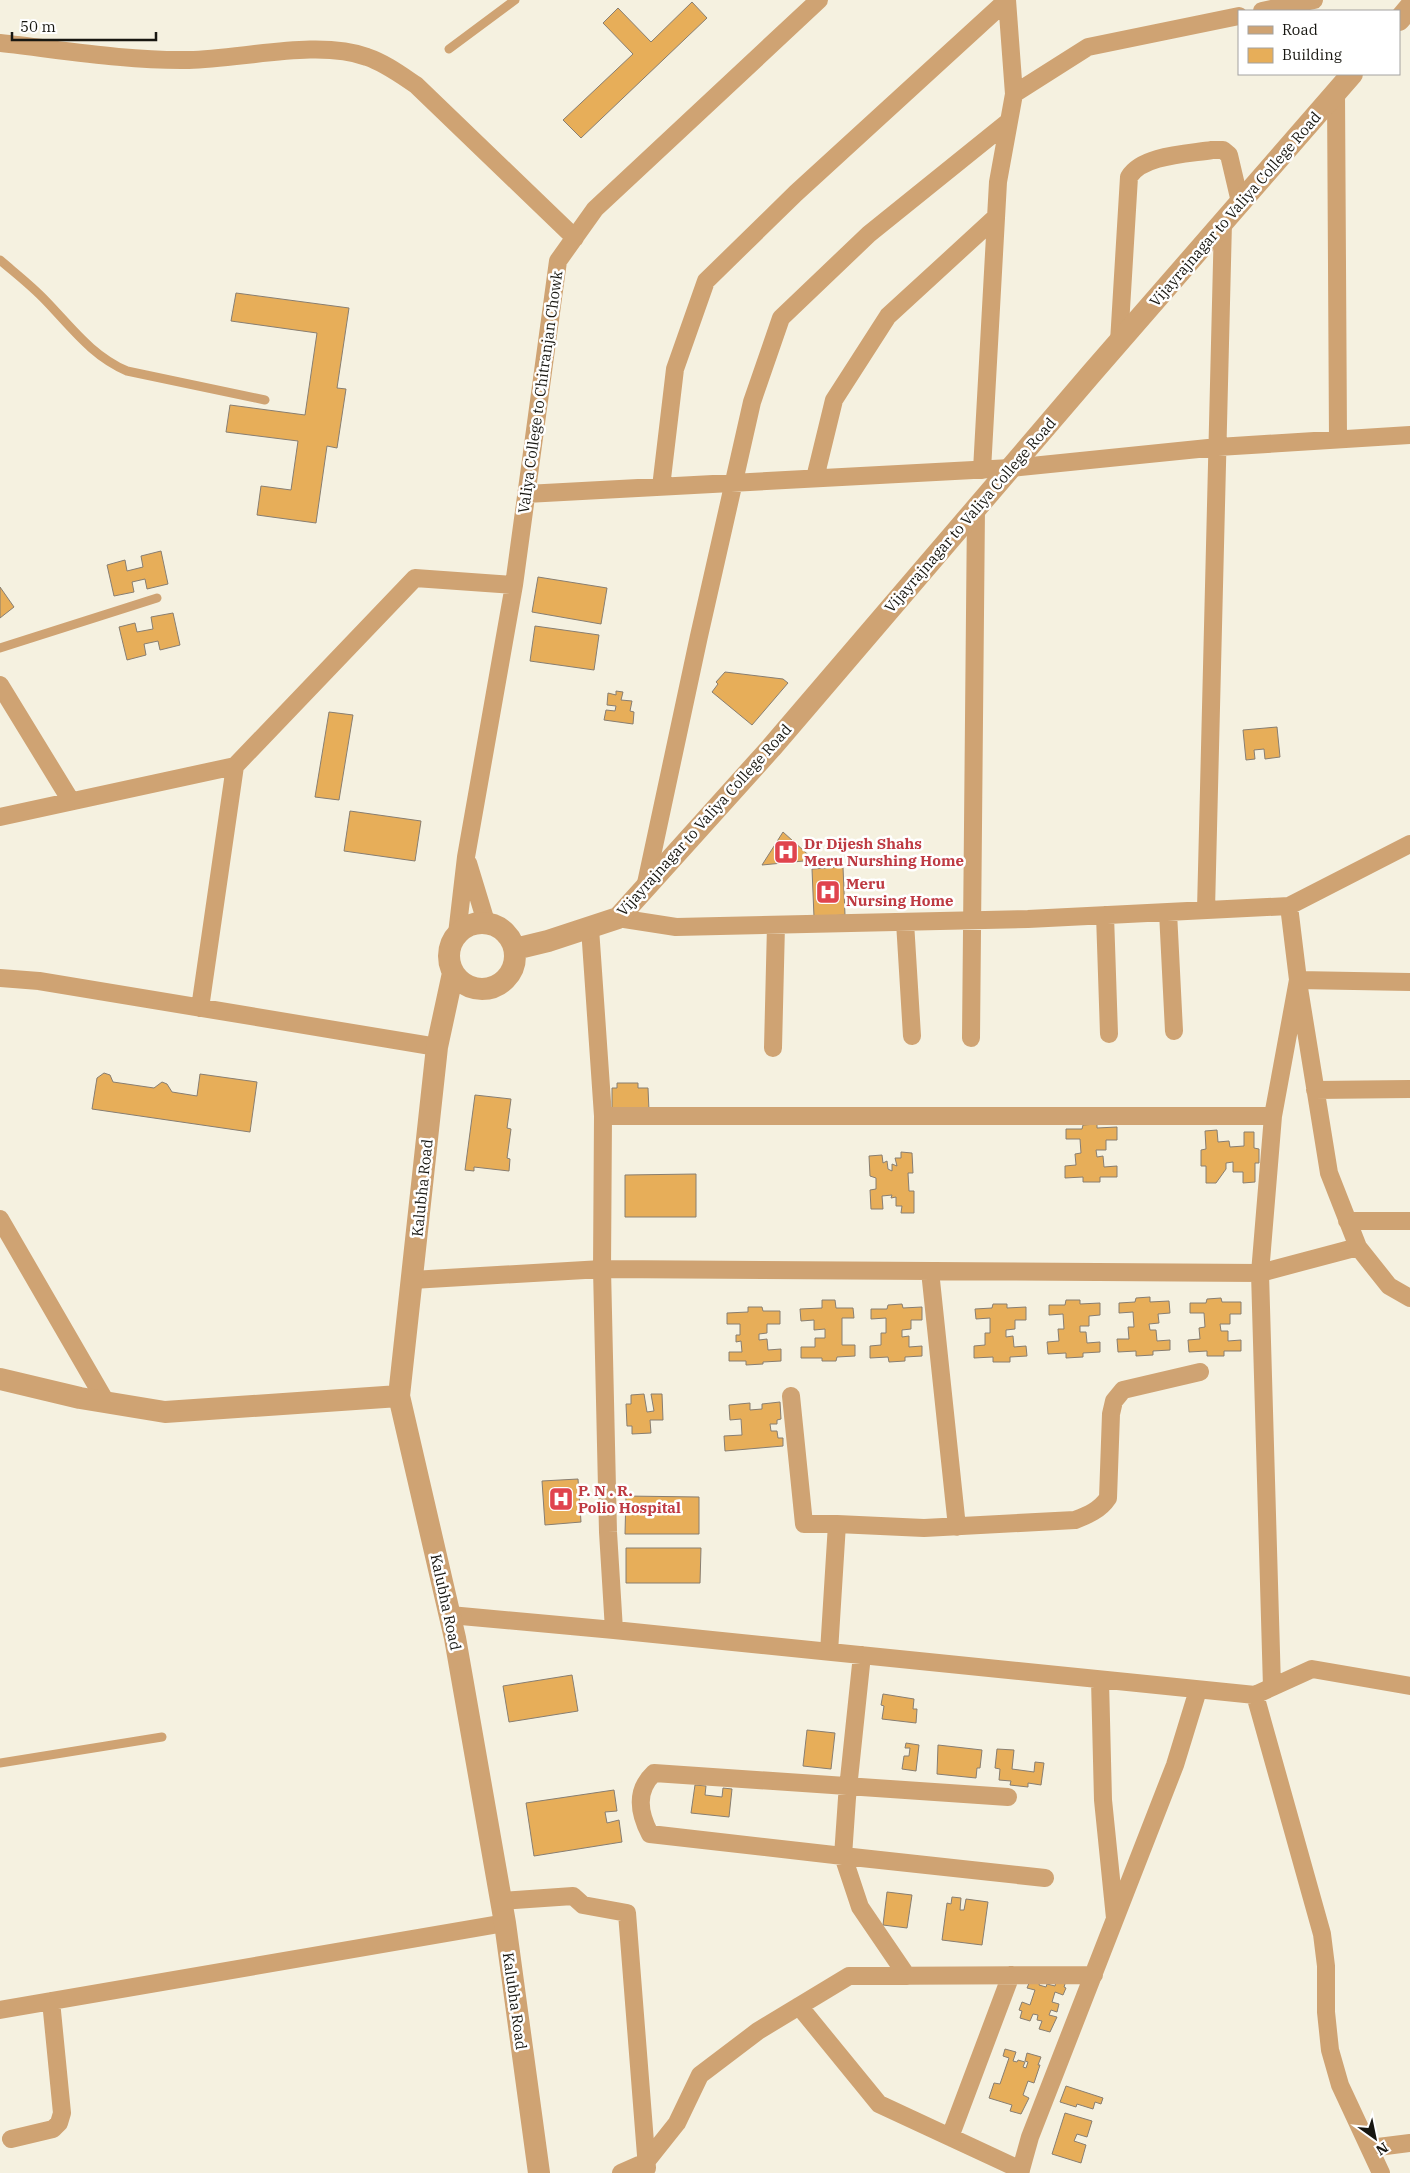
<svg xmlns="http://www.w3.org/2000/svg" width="1410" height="2173" viewBox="0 0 1410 2173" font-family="'IBM Plex Serif',serif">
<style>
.building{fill:#e7ae59;stroke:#887e71}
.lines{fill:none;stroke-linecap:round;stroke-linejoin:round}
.service{stroke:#cfa373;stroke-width:9}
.minor{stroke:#cfa373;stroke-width:18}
.tertiary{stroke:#cfa373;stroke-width:22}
.labels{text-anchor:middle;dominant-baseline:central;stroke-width:5;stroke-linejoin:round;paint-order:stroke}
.street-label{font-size:15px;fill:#181711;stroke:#fff}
.health-label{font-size:15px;font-weight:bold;fill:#be3a42;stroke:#fff;text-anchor:start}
</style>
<rect width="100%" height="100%" fill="#f5f1e0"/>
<path class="building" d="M692,2l15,16 -126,120 -18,-18 70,-66 -30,-31 15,-15 33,34z
M236,293l113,15 -12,80 9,1 -9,59 -10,-2 -11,77 -59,-8 4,-29 30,4 7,-49 -72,-9 4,-27 75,10 12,-82 -86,-12z
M161,551l7,33 -21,5 -2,-10 -13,3 2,10 -20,4 -7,-31 18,-5 2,11 16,-4 -2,-11z
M538,577l69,11 -6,36 -69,-12z
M0,587l14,20 -14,11z
M173,613l7,32 -20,5 -2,-9 -14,3 2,11 -19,5 -8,-33 16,-4 2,9 16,-3 -2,-12z
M535,626l64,9 -5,35 -64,-9z
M725,672l58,7 5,4 -36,42 -40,-33 6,-8 -2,-2z
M616,691l7,1 -2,8 11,1 -2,10 4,1 -1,12 -29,-4 2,-10 9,1 1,-5 -9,-1 1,-12 8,2z
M329,712l24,3 -14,85 -24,-3z
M1277,727l3,30 -15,2 -1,-10 -10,1 1,9 -9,1 -3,-30z
M350,811l71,10 -6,40 -71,-10z
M783,832l31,28 -52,5z
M843,867l2,48 -31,2 -2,-48z
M104,1073l6,2 3,7 41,6 8,-6 5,2 5,8 25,4 3,-22 57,8 -7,50 -158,-23 5,-31z
M617,1083h21v5h10l1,23 -37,1v-24h5z
M475,1095l36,4 -4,29 4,1 -4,29 3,1 -1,12 -35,-4v4l-9,-1z
M1097,1124v4l20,-1v13h-11v10h-10l1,7 6,-1 1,11 13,-1v11h-17v5h-17v-5l-18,1v-12l11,-1 -1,-11 6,-1 -1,-14h-14v-10h16l1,-4z
M1217,1130l1,12 11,-1 1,6 14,-1v-14h10v16l5,1v14h-4v19l-12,1v-11h-10v-10l-7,1v6l-10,14h-10v-17h-5v-16l5,-1 -1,-18z
M901,1152l11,1 1,20h-5l1,18h5v22h-13l1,-7h-6v-9l-5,1 1,-3 -10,1 1,13h-12l-1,-19 6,-1v-11l-6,-2 -1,-20 13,-1 1,8 4,-2 1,8 4,2v-7l5,2 -2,-8h6z
M696,1174v43h-71v-42z
M1150,1297v5l19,-1 1,12 -12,1 1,9 -10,1 1,6h6l1,11 13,-1v10l-17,1v4l-17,1v-5l-18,1 -1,-13h12l-1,-12h6l-1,-15 -14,1v-10l16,-1 1,-4z
M1221,1298l1,4h19v12h-11v10h-10l1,7h7v10l13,-1v11h-17v5h-17v-5l-18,1 -1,-12 12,-1 -1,-11 6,-1 -1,-14h-14v-10h16l1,-4z
M822,1300h13l1,8h17l1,10h-12v27h13v11l-18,1 -1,4h-14v-3h-21v-11h14v-9h10v-9l-11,1v-10l-13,1 -1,-12 22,-1z
M1066,1300h14v4l20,-1v12l-11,1v10h-9v6h6l1,11 13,-1v10l-17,1v4l-17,1v-5l-18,1 -1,-12 12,-1 -1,-12h6l-1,-15 -14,1v-10h16z
M902,1304l1,4 19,-1v13h-11v9l-9,1v7l7,-1v11l13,-1v10l-17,1v4l-16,1 -1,-5 -18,1v-12l11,-1v-12h5v-15l-15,1v-10h16l1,-4z
M993,1304h14v4l19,-1v13h-11v9l-9,1v7l7,-1 1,11 12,-1 1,10 -17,1v5h-17v-5l-19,1v-12l11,-1v-12h5v-15l-14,1 -1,-10 17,-1z
M748,1307h14l1,4h17v13h-13v9l-8,1v6l8,-1 1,11 13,-1v12l-18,1v2l-17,1v-4h-17v-9h13l-1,-11 -5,1v-7h4v-11h-13v-11l21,-1z
M644,1394l3,18 7,-1 -3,-17h11l1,26h-13l1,13 -19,1v-8h-5l-1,-22h5v-9z
M780,1402l1,17 -4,1v4h-7l1,7h6l1,7h5v8l-58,5 -1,-15 18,-1 -1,-16 -11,1 -1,-15 21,-2v7l12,-1v-5z
M578,1479l3,43 -36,3 -3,-44z
M626,1496l73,1v37h-74z
M626,1548h75l-1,35h-74z
M572,1675l6,36 -69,11 -6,-36z
M883,1694l31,5 -1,10h4l-1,14 -34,-4 2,-13 -3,-1z
M807,1730l28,3 -4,36 -28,-3z
M906,1743l13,2 -3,26 -14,-2 2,-13h5l1,-8h-5z
M938,1745l44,5 -2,18h-3l-1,10 -39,-4z
M997,1749l17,1 -2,19 22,3 1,-10 9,1 -3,22 -13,-2v4l-18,-2 1,-4 -12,-1 1,-11 -5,-1z
M695,1785l11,1 -1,9 17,2 1,-9 9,1 -3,28 -38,-4z
M614,1790l3,21 -12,1 2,11 12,-3 3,22 -88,14 -8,-53z
M887,1892l25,3 -5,33 -24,-3z
M952,1897l9,1 -1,12h4l2,-11 22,3 -6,43 -40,-5 5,-37 4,1z
M1032,1976h10l-3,9 7,2 1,-3 8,2 2,-8 9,3 -2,6 2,1 -3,7 -8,-3 -3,10 7,2 -2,8 -6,-2 -2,5 8,2 -7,15 -11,-3 3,-8 -5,-1 1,-5 -5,-1 -3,7 -10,-3 2,-7 -3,-1 3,-8 8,3 5,-15 -8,-2z
M1005,2049l11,3 -3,9 4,1 1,-2 7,2 -2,5 3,1 2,-6 -3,-1 2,-8 14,4 -3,8h2l-6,18 -6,-2 -5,14 6,3 -8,16 -11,-3 2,-6 -23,-7 5,-15 6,1 9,-26 -6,-2z
M1066,2086l37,12 -2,6 -6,-2 -2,7 -16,-5 -1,3 -16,-5z
M1065,2113l27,8 -5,16 -10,-3 -3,7 12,4 -5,18 -29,-9z"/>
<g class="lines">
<path class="service" d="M449,49l66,-49
M0,260c15,13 32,26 46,41 26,27 46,55 81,70l138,29
M0,648l157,-50
M0,1763l162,-26"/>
<path class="minor" d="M1007,0l7,94
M1262,11l52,-11
M0,43c63,7 126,18 189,17 53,-1 130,-21 178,-3 18,6 34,18 49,28l159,153
M1336,92l2,347
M1119,342l10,-165c13,-22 58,-23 83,-27h11l6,5 11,47
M982,470l16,-288 16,-88 74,-47 151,-31
M815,478l19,-78 54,-84 108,-99
M661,487l14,-118 31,-88 90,-88 211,-193
M526,494l485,-26 207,-21 192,-12
M0,685l71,116
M0,817l235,-51
M468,863l18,59
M645,888l54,-252 53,-234 29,-84 88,-84 139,-112
M1289,906l10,82 30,185 29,74 31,39 21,12
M1206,910l17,-688
M1168,912l6,119
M1105,915l4,119
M618,918l58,9 352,-8 261,-13 121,-62
M905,922l7,114
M457,934l9,-77 48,-272 44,-324 37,-52 224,-209
M0,978l39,3 398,66
M200,1008l35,-242 180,-188 99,7
M971,1038l5,-530
M773,1048l3,-123
M1315,1090l95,-1
M603,1116h670
M0,1219l106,183
M1347,1221h63
M930,1271l27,256
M412,1280l190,-11 658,4 98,-26
M791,1396l13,128h33l-8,128
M837,1524l87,4 151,-8c13,-5 25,-10 33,-22l3,-84 3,-13 9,-11 77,-18
M450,1615l164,15 -6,-98 -6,-263 1,-153 -13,-188
M614,1630l641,65 57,-26 98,17
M862,1655l-15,143 -4,58 202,22
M1100,1680l3,120 12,118
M1272,1687l-12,-414 13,-157 25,-136 112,2
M1255,1695l67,239 4,32v46l4,38 10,35 41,88
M501,1901l72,-5 10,9 44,8 20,255
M907,1976l-47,-69 -17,-51 -193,-22c-11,-21 -15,-43 4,-61l354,24
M799,2006l80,98 142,66
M0,2010l505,-87
M950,2137l61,-162
M11,2139l42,-10 6,-6 3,-10 -11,-112
M1370,2148l40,-5
M621,2173l25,-11 31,-39 23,-48 58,-44 91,-55 245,-1
M1020,2173l10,-36 145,-372 23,-75"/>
<path class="tertiary" d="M1399,20l11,-13
M449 956a33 33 0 1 1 66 0a33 33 0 1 1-66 0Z
M515,949l33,-8 70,-23 153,-170 320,-374 261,-300
M453,973l-16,74 -38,349 56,242 50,285 34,250
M0,1379l80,19 85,14 234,-16"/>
</g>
<defs>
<symbol id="hospital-square" viewBox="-11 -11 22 22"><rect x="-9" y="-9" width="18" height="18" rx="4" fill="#e0444e" stroke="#fff"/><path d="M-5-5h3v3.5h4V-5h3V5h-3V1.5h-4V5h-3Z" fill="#fff"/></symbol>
</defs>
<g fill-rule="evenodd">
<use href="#hospital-square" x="772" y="838" width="28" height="28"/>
<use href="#hospital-square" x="814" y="878" width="28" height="28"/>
<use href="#hospital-square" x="547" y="1485" width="28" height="28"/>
</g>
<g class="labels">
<g class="street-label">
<text transform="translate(1235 209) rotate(-49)">Vijayrajnagar to Valiya College Road</text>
<text transform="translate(540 392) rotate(-82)">Valiya College to Chitranjan Chowk</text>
<text transform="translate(970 515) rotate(-49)">Vijayrajnagar to Valiya College Road</text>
<text transform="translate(704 820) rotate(-48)">Vijayrajnagar to Valiya College Road</text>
<text transform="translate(422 1188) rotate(-84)">Kalubha Road</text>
<text transform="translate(446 1602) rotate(78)">Kalubha Road</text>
<text transform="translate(515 2001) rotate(82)">Kalubha Road</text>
</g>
<g class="health-label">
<text x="804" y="843">Dr Dijesh Shahs<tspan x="804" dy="17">Meru Nurshing Home</tspan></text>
<text x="846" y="883">Meru<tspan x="846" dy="17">Nursing Home</tspan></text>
<text x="578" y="1490">P. N . R.<tspan x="578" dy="17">Polio Hospital</tspan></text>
</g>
</g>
<rect x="1238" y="10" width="162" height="65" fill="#ffffff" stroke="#a3a2a0"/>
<rect x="1248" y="26" width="25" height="8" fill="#cfa373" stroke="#a3a2a0"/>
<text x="1282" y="35" font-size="15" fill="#181711">Road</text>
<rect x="1248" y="48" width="25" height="15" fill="#e7ae59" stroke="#a3a2a0"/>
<text x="1282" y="60" font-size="15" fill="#181711">Building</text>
<g transform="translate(1375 2138) rotate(147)" stroke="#ffffff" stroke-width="4" paint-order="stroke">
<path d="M0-4L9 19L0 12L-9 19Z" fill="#181711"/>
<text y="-8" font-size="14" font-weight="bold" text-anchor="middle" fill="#181711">N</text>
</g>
<path d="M12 32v8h144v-8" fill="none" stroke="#181711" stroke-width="2.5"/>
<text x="20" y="32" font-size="15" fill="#181711" stroke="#ffffff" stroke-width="4" paint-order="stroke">50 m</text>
</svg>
